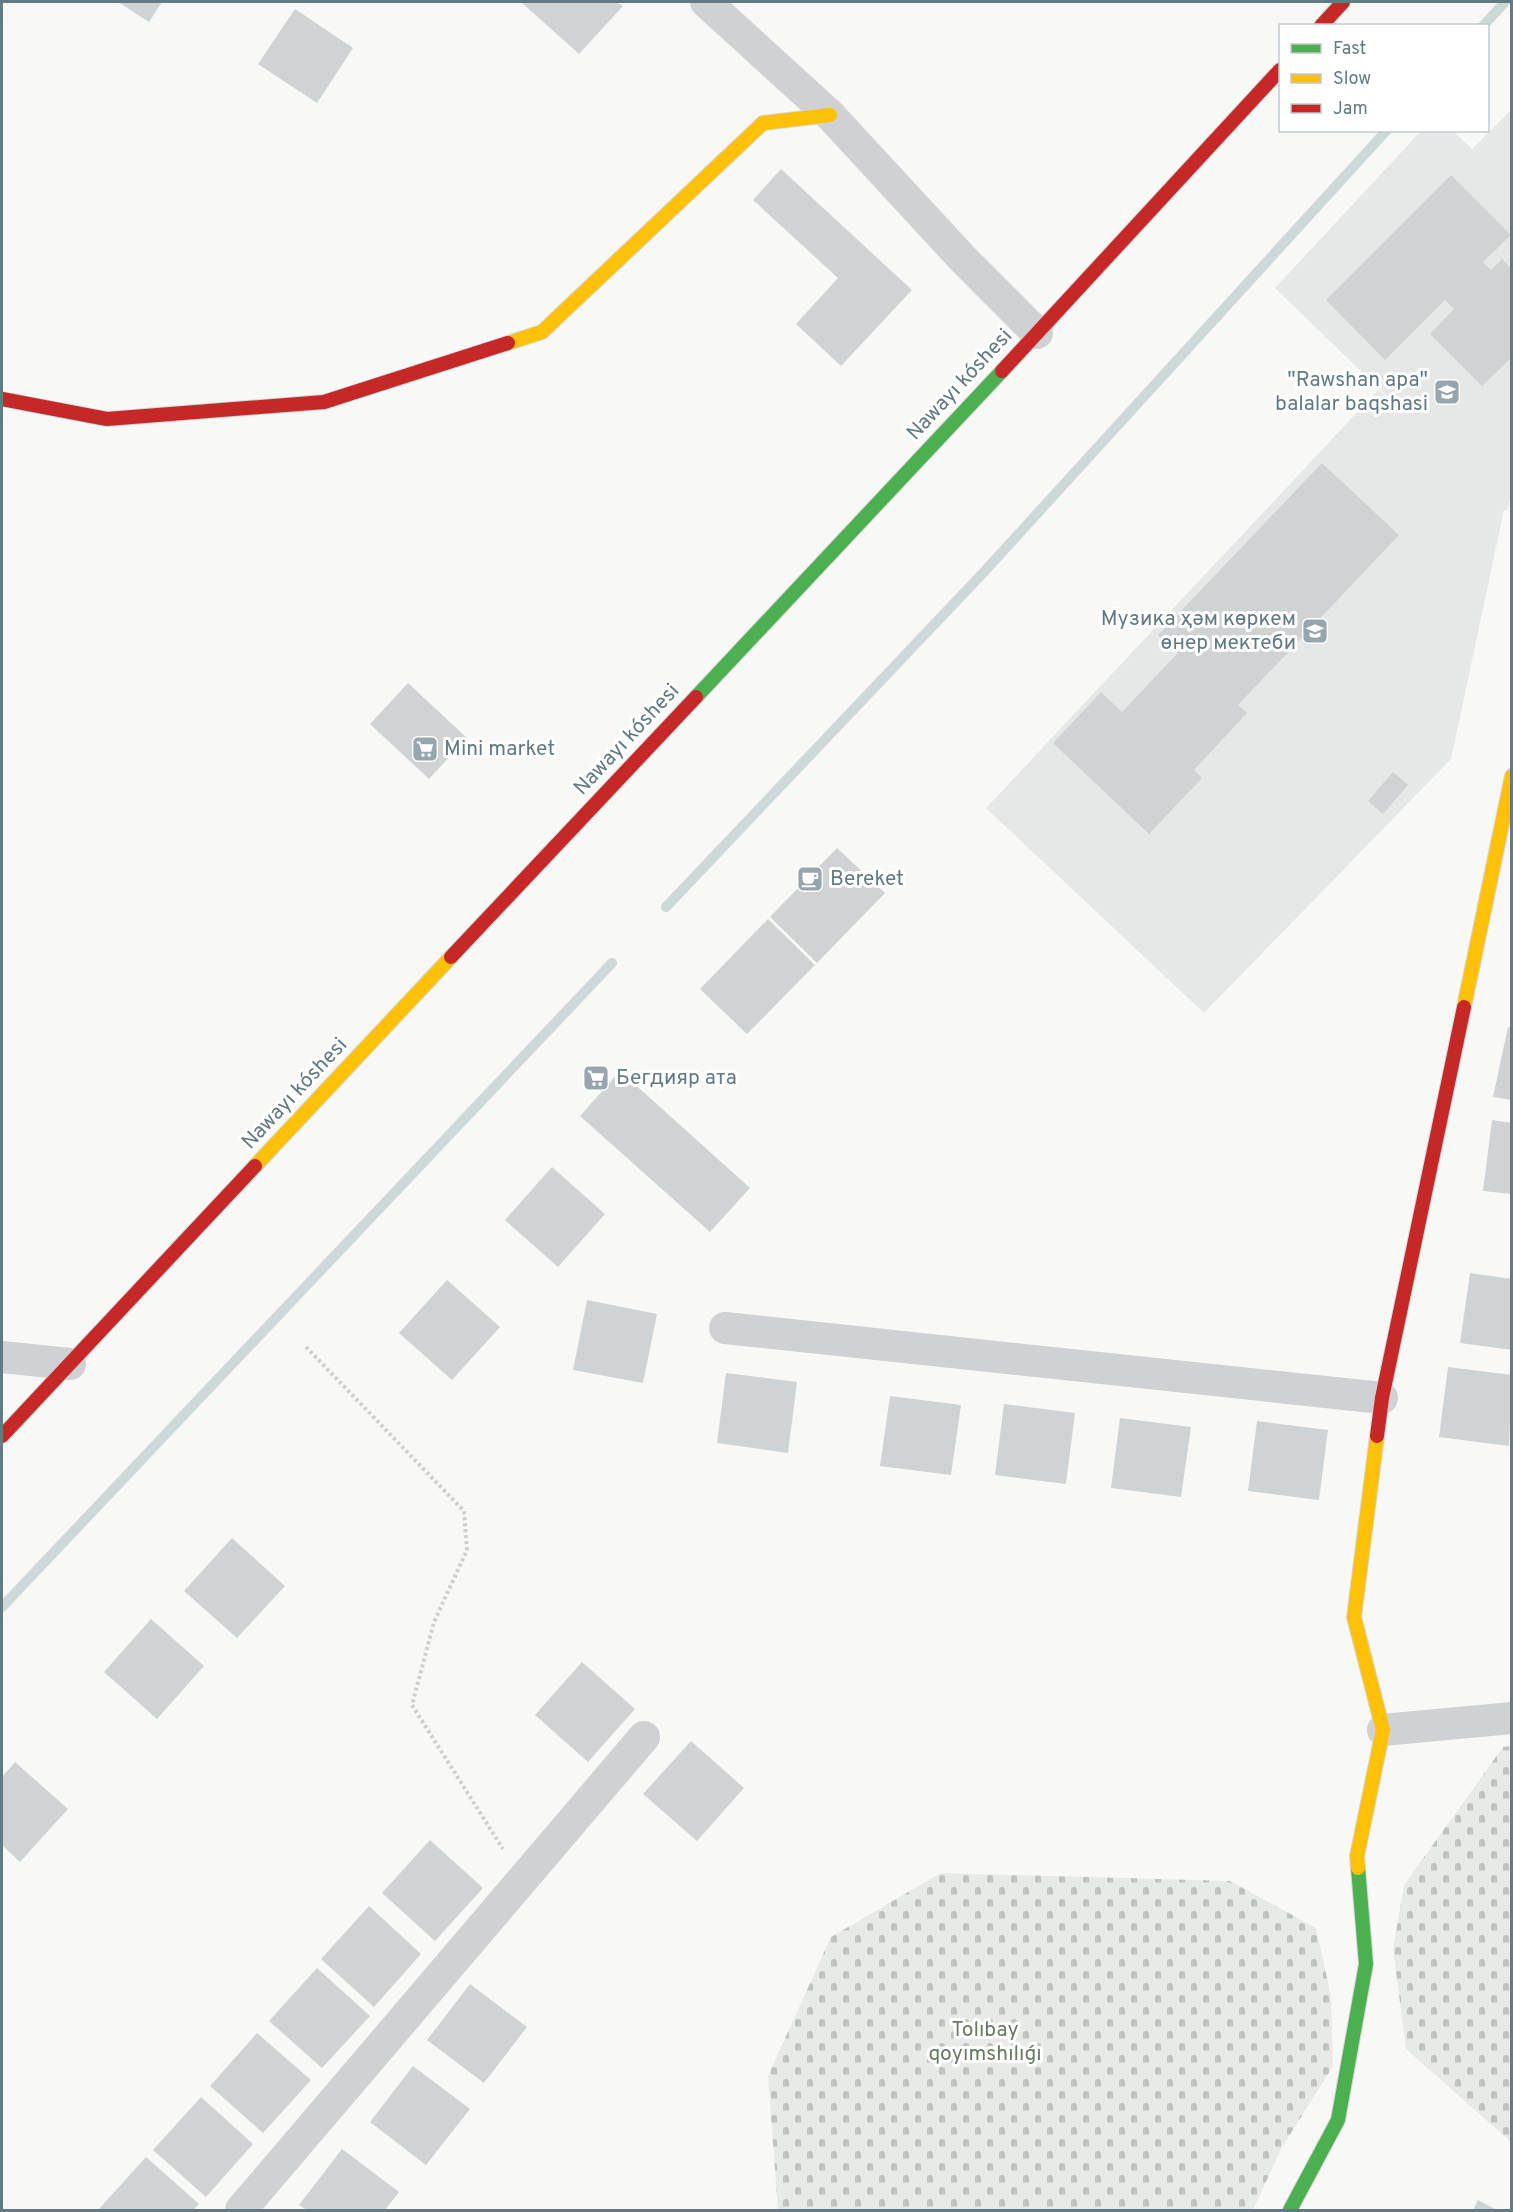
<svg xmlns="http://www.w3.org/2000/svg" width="1513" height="2212" viewBox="0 0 1513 2212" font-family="Overpass,sans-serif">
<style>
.built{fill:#e6e8e8}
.cemetery{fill:url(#cemetery-stones)}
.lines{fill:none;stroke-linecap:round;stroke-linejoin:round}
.stream{stroke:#cdd8d9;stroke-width:10}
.building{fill:#d0d3d3}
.fast-casing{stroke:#d5d6d6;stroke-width:16}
.slow-casing{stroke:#d5d6d6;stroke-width:16}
.jam-casing{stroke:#d5d6d6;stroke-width:16}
.path{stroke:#cdcece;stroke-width:4;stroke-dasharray:3 3;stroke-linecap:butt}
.street{stroke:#d0d1d2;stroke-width:32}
.fast{stroke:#4caf50;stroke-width:14}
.slow{stroke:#ffc107;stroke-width:14}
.jam{stroke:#c62828;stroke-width:14}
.labels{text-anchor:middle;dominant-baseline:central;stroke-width:6;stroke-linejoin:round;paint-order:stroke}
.poi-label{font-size:21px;fill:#617a84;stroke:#fff;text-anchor:start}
.street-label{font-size:21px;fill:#617a84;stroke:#fff}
.park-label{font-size:21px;fill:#697a61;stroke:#fff}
</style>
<defs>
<pattern id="cemetery-stones" width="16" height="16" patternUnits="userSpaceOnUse" patternTransform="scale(1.5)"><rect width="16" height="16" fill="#e8ebe5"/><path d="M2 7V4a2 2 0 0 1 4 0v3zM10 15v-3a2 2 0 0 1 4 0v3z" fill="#bfc3bf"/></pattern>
</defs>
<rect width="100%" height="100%" fill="#f8f8f7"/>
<path class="built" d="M1511,110v386l-4,15 -3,-1 -53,249 -247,254 -218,-205 392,-418 15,12 -118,-114 146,-157h32l19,18z"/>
<path class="cemetery" d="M1511,1746h1l-1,396 -105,-93 -13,-100 11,-64 99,-138z
M941,1873l289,8 86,47 15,68 2,70 -52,83 -28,61h-475l-10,-134 63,-139z"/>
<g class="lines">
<path class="stream" d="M1483,26l22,-24
M666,907l317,-334 404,-443
M2,1607l610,-644"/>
</g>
<path class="building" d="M118,2h44l-13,20z
M521,2h96l6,4 -44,48z
M295,9l58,39 -36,55 -59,-39z
M781,169l131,121 -71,76 -45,-42 42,-46 -85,-78z
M1451,175l60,60 -28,27 8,8 11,-11 10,10v88l-30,29 -52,-52 24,-25 -9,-9 -60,60 -59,-60z
M1322,463l77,72 -161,170 9,8 -53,57 8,8 -53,56 -96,-91 48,-51 21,20 56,-59 -20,-18z
M408,683l59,55 -38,41 -59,-55z
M1393,772l15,13 -25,29 -15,-13z
M837,848l48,45 -68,70 -47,-46z
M768,919l47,46 -68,69 -47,-45z
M1508,1027l4,1v72l-19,-3z
M620,1071l130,117 -40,44 -130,-116z
M1492,1120l20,3v71l-29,-3z
M552,1167l53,47 -47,53 -53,-47z
M1470,1273l42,6v71l-52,-7z
M447,1280l53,47 -48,53 -53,-47z
M587,1300l70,14 -14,69 -70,-13z
M1448,1367l64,8 -3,71 -70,-9z
M726,1373l71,9 -9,71 -71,-10z
M890,1396l71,9 -10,70 -71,-9z
M1004,1404l71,9 -9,71 -71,-9z
M1120,1418l71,9 -10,70 -70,-9z
M1257,1421l71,9 -9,70 -71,-9z
M232,1538l53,48 -48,52 -53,-47z
M151,1619l53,47 -47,53 -53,-47z
M582,1662l53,47 -47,53 -53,-47z
M691,1741l53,47 -47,53 -54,-47z
M15,1762l53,47 -48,53 -18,-17v-68z
M430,1840l53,48 -48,53 -53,-48z
M369,1906l52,48 -47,53 -53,-48z
M317,1968l53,48 -48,52 -53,-47z
M470,1984l57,43 -43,56 -57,-43z
M257,2033l54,47 -48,53 -53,-47z
M413,2066l57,43 -44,56 -56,-43z
M201,2097l52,47 -47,53 -53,-47z
M342,2149l57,43 -14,18h-78l-8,-5z
M146,2157l53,47 -6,6h-95z
M1478,2200l19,10h-24z"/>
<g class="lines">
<defs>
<path id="fast" d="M696,697l306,-326
M1290,2210l48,-90 28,-156 -8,-96"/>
<path id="slow" d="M508,343l34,-11 221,-209 67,-8
M1464,1007l48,-231
M255,1166l196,-209
M1358,1868l-1,-12 26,-126 -29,-113 23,-181"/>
<path id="jam" d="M1321,26l22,-24
M1002,371l278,-301
M2,399l105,20 217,-17 184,-59
M451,957l245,-260
M2,1436l253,-270
M1377,1436l5,-38 82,-391"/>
</defs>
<use href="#fast" class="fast-casing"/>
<use href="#slow" class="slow-casing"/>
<use href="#jam" class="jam-casing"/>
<path class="path" d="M306,1347l158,164 3,39 -33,72 -22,83 91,144"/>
<path class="street" d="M706,2l124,113 134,145 73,73
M725,1328l657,70
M2,1357l68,7
M1383,1730l129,-12
M241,2210l403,-473"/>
<use href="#fast" class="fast"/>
<use href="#slow" class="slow"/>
<use href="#jam" class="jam"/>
</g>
<defs>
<symbol id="school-square" viewBox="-11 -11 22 22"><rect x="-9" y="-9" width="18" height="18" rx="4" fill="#96a6ac" stroke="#fff"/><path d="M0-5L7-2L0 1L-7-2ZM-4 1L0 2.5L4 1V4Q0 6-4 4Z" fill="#fff"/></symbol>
<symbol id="supermarket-square" viewBox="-11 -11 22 22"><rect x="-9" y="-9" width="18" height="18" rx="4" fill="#96a6ac" stroke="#fff"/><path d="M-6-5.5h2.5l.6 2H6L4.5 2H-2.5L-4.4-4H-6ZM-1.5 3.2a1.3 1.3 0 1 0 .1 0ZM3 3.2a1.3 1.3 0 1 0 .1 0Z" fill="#fff"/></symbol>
<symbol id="cafe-square" viewBox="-11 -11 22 22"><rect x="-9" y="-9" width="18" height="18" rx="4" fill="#96a6ac" stroke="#fff"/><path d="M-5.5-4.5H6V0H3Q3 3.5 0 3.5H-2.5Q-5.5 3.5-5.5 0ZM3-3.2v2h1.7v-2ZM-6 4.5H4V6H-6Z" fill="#fff"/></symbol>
</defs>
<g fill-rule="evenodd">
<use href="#school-square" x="1432" y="377" width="30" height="30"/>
<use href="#school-square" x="1300" y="616" width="30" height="30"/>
<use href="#supermarket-square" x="410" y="734" width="30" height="30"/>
<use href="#cafe-square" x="795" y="864" width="30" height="30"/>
<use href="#supermarket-square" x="581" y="1063" width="30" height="30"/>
</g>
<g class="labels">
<g class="poi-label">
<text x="1428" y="380" text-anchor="end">"Rawshan apa"<tspan x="1428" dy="24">balalar baqshasi</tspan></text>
<text x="1296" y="619" text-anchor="end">Музика ҳәм көркем<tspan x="1296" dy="24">өнер мектеби</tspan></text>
<text x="444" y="749">Mini market</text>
<text x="830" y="879">Bereket</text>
<text x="616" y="1078">Бегдияр ата</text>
</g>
<g class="street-label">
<text transform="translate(960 385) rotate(-47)">Nawayı kóshesi</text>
<text transform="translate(627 740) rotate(-47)">Nawayı kóshesi</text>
<text transform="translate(295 1094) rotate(-47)">Nawayı kóshesi</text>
</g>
<g class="park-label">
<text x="985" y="2030">Tolıbay<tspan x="985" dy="24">qoyımshılıǵı</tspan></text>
</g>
</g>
<rect width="1513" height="2212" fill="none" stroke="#617a84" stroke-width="6"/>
<rect x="1279" y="24" width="210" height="108" fill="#ffffff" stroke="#c0cace" stroke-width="1.5"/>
<rect x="1291" y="44" width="30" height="9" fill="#4caf50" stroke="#c0cace" stroke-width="1.5"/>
<text x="1333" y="54" font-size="18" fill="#617a84">Fast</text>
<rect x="1291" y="74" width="30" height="9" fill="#ffc107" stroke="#c0cace" stroke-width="1.5"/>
<text x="1333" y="84" font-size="18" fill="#617a84">Slow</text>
<rect x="1291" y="104" width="30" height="9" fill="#c62828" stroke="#c0cace" stroke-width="1.5"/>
<text x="1333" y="114" font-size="18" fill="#617a84">Jam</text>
</svg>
